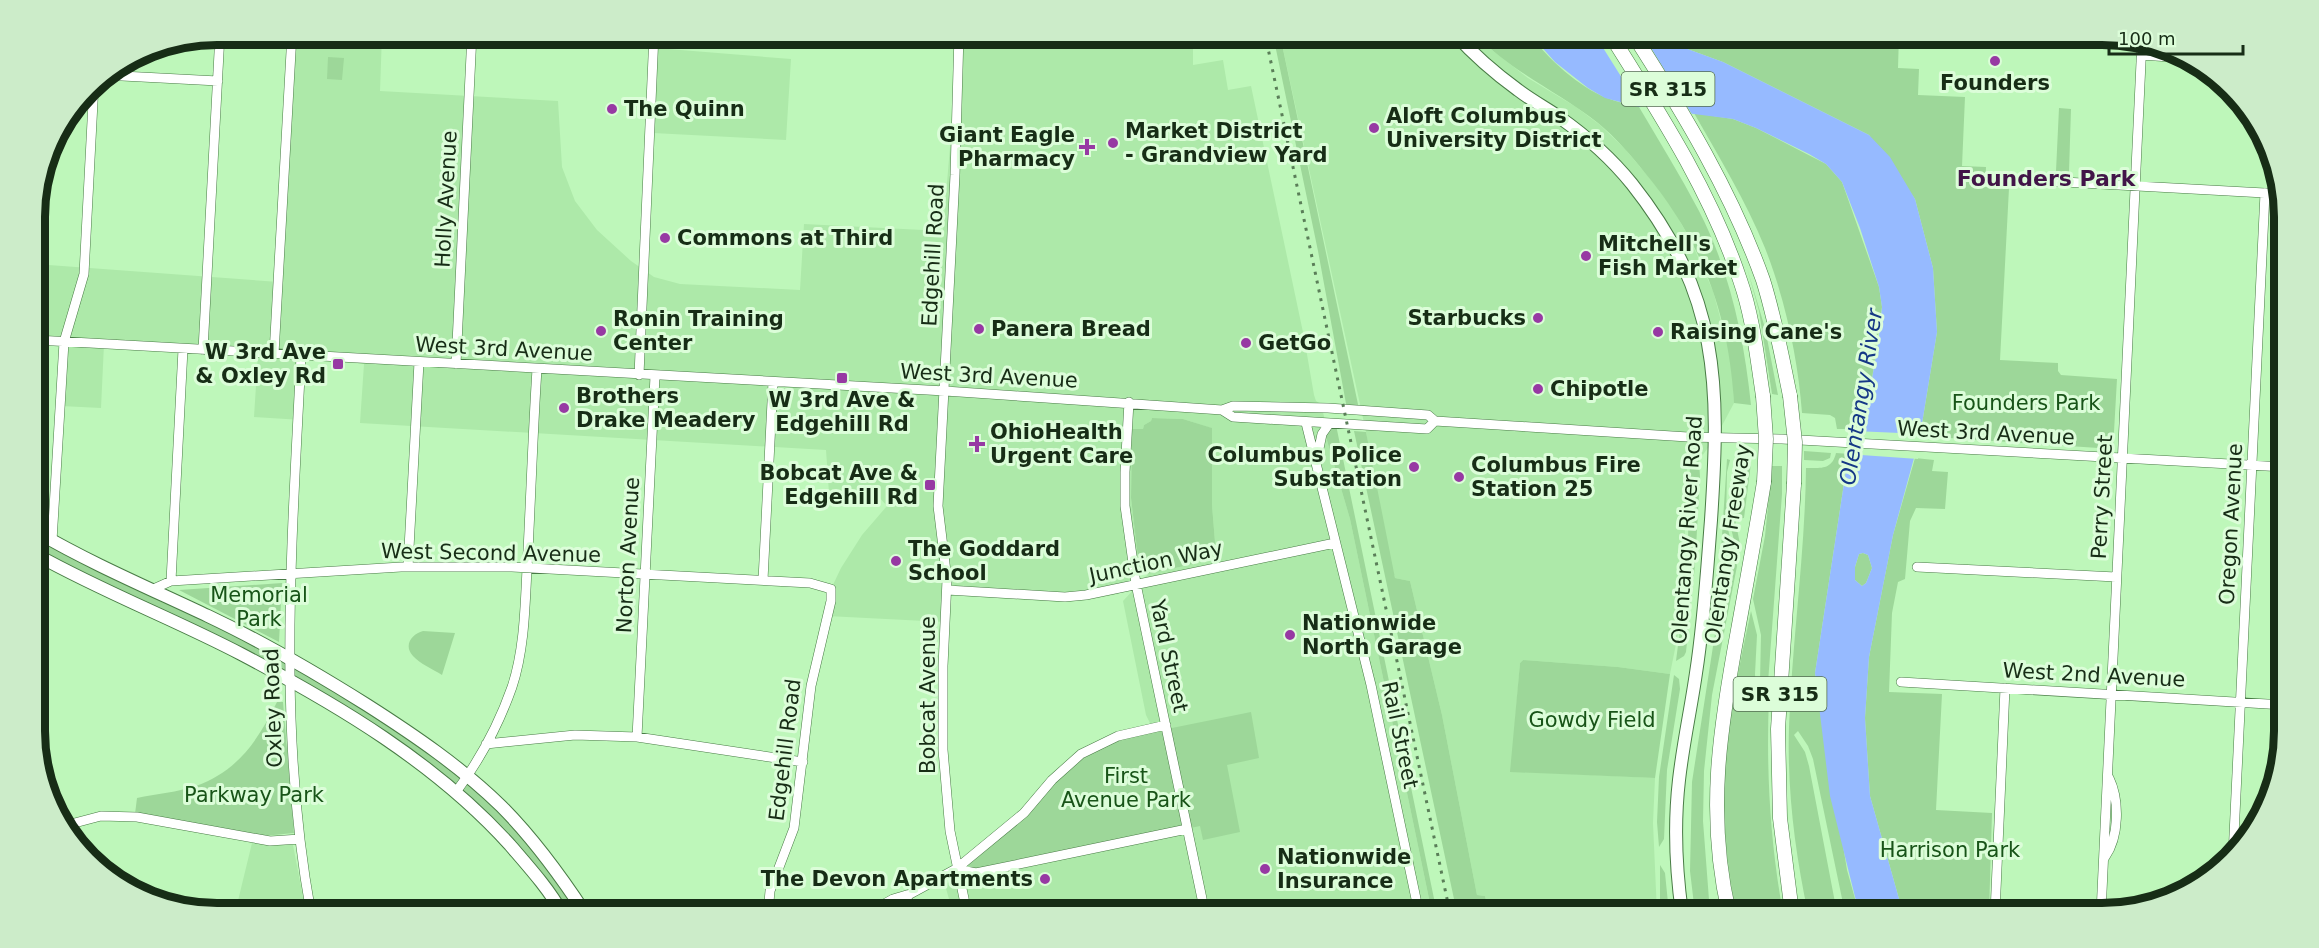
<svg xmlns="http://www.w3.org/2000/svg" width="2319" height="948" viewBox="0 0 2319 948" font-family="'DejaVu Sans',sans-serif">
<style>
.built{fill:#ade9a9}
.green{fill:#9dd799}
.water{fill:#96baff;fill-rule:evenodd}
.pier{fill:#bef7ba}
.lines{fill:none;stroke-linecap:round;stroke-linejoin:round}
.minor-casing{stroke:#487b45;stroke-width:10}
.major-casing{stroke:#487b45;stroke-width:14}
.highway-casing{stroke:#487b45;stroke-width:15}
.minor{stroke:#fff;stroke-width:9}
.major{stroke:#fff;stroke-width:12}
.highway{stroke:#fff;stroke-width:14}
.rail{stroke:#5a7e58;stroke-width:3;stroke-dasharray:3 6;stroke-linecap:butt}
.highway-bridge-casing{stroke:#487b45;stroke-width:15;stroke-linecap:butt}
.highway-bridge{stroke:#fff;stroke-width:14}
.poi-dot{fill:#9739a3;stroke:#dcfdd9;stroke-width:2}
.labels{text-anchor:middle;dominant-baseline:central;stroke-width:6;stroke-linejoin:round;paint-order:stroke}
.shield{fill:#dcfdd9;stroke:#526b50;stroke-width:1.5}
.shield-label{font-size:20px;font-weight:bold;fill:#172d16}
.poi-label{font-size:21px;font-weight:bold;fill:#172d16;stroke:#dcfdd9;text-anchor:start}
.street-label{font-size:21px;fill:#172d16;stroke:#dcfdd9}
.park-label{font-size:21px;fill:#185418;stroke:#dcfdd9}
.neighbourhood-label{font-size:22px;font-weight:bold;fill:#421548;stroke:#dcfdd9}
.water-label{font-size:22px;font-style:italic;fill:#153886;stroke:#dcfdd9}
.rim{fill:none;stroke:#172d16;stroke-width:8}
</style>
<rect width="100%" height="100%" fill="#bef7ba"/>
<path class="built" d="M382,34l-2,57 178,10 4,66 13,34 22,29 34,31 23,16 26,7 120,6 4,-66 139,7 9,-108 4,-88h227l10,7v23l30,-5 5,30 23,-4 53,251 10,58 2,6 5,3 6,25 -1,8 24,82 82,394h-479l-8,-28 208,-156 -7,-14 -23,-114 25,-27 50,-11 -1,-4 19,-5 -4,-49 -1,-77 -28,-9 -31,-1 -1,3 -7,4 -1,4h-11l-1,69 9,73 -22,23 -30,6 -29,2 -95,-6 -16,-4 -3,30 -118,-6 4,-27 10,-21 21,-33 25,-29 -9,-10 -49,-3 -3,-43 -466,-27 4,-59 -59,-5 -3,61 -48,-3 4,-63 -154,-10 -3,64 -40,-2 3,-65 -28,-2 -1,-75 244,18 13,-247z
M1280,35h196l12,12 40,31 48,29 24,18 25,24 42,50 23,40 23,52 19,71 2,41 -18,34 -17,23 -12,5 -3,96 -6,73 -8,40 -52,-7 -95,-7 -3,3 -9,108 144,7 -2,45 4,90h-168l-4,-17 -8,-1 -35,-180 -32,-134 -15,-3 -8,-29 -21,-117z
M656,48l135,11 -5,81 -133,-7z
M252,843l41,2 13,68h-71z"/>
<path class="green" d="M1777,34l7,3v-3l115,1 -1,33 21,1 -1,26 47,2 -3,69 24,1 -1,20 24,1 -9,172 58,3v8l3,4 56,4 -4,70 -193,-13 17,-104 -4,-64 -18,-69 -46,-64 -146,-73 -74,-27z
M1273,35h7l79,374h-12l-29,-158z
M1476,35h55c14,22 51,54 76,63 10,4 21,6 32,9 20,34 41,68 60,104 31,60 45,127 52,194l-17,-2c-5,-88 -32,-162 -89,-230 -14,-18 -29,-35 -47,-50 -41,-32 -85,-50 -122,-88z
M328,57l16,1 -2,22 -15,-1z
M2059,108l12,1 -2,63 -13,-1z
M1694,113l39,6 23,9 70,36 16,18 37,105 3,20 -10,72 -15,50h-20l-2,-11 -5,-3 -28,-2c-4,-55 -17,-114 -37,-165 -19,-47 -46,-91 -71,-135z
M2273,203l10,1v53h-13z
M1747,268l18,60 13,67 -6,-1 -13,-83z
M1152,418l31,1 29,9v77l4,49 -18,4v5l-50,11 -8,-3 -1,-5 -8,-68 1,-69h11l1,-4 7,-4z
M1336,425l101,488h-5l-82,-394 -24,-82 1,-8z
M1354,431l12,1 29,146 15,3 32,134 35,180 8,1 4,17h-32z
M1804,451l27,2 -1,5 -7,3 -19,-1z
M1836,453l14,1 -4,16 -31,203 32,197 12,43h-14l-32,-154 -5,-13 -10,-15 -4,4 11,17 4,14 28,147h-29c-13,-61 -21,-123 -19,-186 3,-86 16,-172 17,-259 15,0 26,2 30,-15z
M1915,458l19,2 -2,11 16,1 -3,37 -29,-1 -6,13 -5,58 -7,3 -6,31 -3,79 53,2 -6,116 56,3 -3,100h-86l-33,-117 -5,-78 4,-61 24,-122z
M1727,459l3,1 -3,12 -1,49 11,45 -25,129 -8,76 -1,50 7,92h-15l-5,-42 2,-89 24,-155z
M1699,460l1,17 -5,88 -9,87 -2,4 -8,5 11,-87 3,-110z
M1751,463l-7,55 -9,1 5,25 -2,13 -8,-33 2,-50 3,-7z
M1772,466h10v28l-15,202 -6,-7 -1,-7 1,-47 -8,-36 12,-63z
M37,532l173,85 179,103 112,87 84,106h-23l-106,-121 -131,-91 -288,-146z
M1863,553l5,2 4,13 -6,15 -4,3 -7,-6v-13l4,-13z
M282,583l-3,59 -100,-52z
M1751,611l6,24 -2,39 1,13 -3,6 2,5 9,2 5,-3c-3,73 1,144 14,216h-47c-8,-44 -14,-88 -12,-133 3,-57 15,-113 27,-169z
M423,631l32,2 -13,42c-9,-6 -22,-11 -29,-19 -10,-11 -1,-22 10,-25z
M1523,660l95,7 52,7 -15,104 -145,-6 10,-109z
M1674,675l5,4 1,10 -13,81 -3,69 -5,8 -2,-25 2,-45z
M277,702h6l11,131 -31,3 -128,-22 2,-16c19,-4 41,-6 59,-12 42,-15 62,-46 81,-84z
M1251,712l8,46 -32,7 13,67 -37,8 -3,-14 -224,47 -20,-4 36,-31 74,-72 52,-30 49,-7z
M1660,865l5,8 4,40h-9z"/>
<path class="water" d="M1531,35h118l74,27 146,73 21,22 25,42 18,69 4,64 -17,104 -27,99 -24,122 -4,61 5,78 33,117h-44l-29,-117 -15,-123 31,-203 26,-91 7,-43 3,-29 -3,-20 -19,-59 -18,-46 -16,-18 -17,-10 -53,-26 -23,-9 -94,-12 -34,-9 -17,-10 -33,-26zM1863,553l5,2 4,13 -6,15 -4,3 -7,-6v-13l4,-13z"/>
<path class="pier" d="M1595,35h48l50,81 -51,-6z
M1854,431l69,3 -5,25 -71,-5z"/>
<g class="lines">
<defs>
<path id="minor" d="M959,34l-4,141 -17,331 9,74 -4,86v84l7,81 17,82
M2141,55l29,2 20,7
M103,75l115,6
M1991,178l292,16
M36,340l909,51 277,19 11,-4 95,2 100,7 7,6 253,16 94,2 502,28
M203,350l17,-316
M274,354l18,-320
M301,356c-9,187 -24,372 10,557
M456,364l16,-330
M639,375l15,-341
M1129,402l-4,70v34l11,78 69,329
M1222,410l11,7 194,12 8,-8
M1306,423l65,262 48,228
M1317,458l5,-24 7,-10
M52,541l12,-199 20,-68 10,-191
M408,567l11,-205
M1917,567l199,10
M763,580l10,-198
M171,581l12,-232
M151,590l20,-9 230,-14h111l298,16 21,6v12l-20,85 -17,142 -24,63 -2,22
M947,590l118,7 21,-2 249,-52
M37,673l5,-98 4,-15
M1901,682l383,23
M637,737l18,-361
M486,744l89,-9 62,2 166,25
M456,792c23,-31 43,-68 56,-105 14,-42 13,-91 16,-136 3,-60 5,-121 9,-182
M67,825l34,-9 36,1 133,24 30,-2
M2233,856l32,-663
M2105,857c14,-20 15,-56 4,-79
M956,869l20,4 211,-44
M661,913l69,-4 38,3
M868,913l25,-14 17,-5 46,-25 68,-56 28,-33 29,-26 37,-18 48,-11
M887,913l11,-6 12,-13
M1995,913l10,-225
M2101,913l41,-872"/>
<path id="major" d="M1455,34c19,21 41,40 63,56 13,10 28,18 41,27 27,19 52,41 73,67 88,111 88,201 79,336 -4,51 -7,102 -15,153 -5,35 -13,71 -17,107 -5,43 -3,90 3,133
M37,532c55,32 114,57 171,84 55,26 108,57 159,89 47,30 94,62 134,101 33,33 59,69 84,107
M37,555c66,37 137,64 204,99 97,51 195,109 269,191 18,21 39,44 52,68"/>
<path id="highway" d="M1610,34c49,78 101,158 130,246 13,37 17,77 23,116
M1633,34c50,78 99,159 130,246 12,38 19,77 27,116
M1729,913c-23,-99 -9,-186 9,-283 9,-50 18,-99 26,-148
M1792,913l-12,-95 -2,-89 16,-245"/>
</defs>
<use href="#minor" class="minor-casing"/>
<use href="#major" class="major-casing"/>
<use href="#highway" class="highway-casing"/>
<use href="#minor" class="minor"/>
<use href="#major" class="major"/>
<use href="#highway" class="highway"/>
<path class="rail" d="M1265,34l185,879"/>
<defs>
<path id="highway-bridge" d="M1763,396l3,43 -2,43
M1790,396l5,46 -1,42"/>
</defs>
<use href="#highway-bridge" class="highway-bridge-casing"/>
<use href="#highway-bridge" class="highway-bridge"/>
</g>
<g class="poi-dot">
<circle cx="1995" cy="61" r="6"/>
<circle cx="612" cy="109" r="6"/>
<circle cx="1374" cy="128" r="6"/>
<circle cx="1113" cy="143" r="6"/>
<path d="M1084 138h6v6h6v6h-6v6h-6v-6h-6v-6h6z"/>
<circle cx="665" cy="238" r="6"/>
<circle cx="1586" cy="256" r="6"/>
<circle cx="1538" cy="318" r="6"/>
<circle cx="979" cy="329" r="6"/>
<circle cx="601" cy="331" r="6"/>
<circle cx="1658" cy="332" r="6"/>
<circle cx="1246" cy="343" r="6"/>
<rect x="332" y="358" width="12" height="12" rx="3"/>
<rect x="836" y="372" width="12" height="12" rx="3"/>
<circle cx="1538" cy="389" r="6"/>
<circle cx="564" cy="408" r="6"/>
<path d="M974 435h6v6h6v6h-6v6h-6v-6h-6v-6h6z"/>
<circle cx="1414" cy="467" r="6"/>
<circle cx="1459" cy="477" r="6"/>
<rect x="924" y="479" width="12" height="12" rx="3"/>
<circle cx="896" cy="561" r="6"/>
<circle cx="1290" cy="635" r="6"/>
<circle cx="1265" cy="869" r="6"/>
<circle cx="1045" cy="879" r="6"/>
</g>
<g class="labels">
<g class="shield">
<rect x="1621.5" y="72" width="93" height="34" rx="4.5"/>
<rect x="1733.5" y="677" width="93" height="34" rx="4.5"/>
</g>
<g class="shield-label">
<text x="1668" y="89">SR 315</text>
<text x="1780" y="694">SR 315</text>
</g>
<g class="poi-label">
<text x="1995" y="83" text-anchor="middle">Founders</text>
<text x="624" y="109">The Quinn</text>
<text x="1386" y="116">Aloft Columbus<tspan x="1386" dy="24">University District</tspan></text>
<text x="1125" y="131">Market District<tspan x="1125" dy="24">- Grandview Yard</tspan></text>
<text x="1075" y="135" text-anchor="end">Giant Eagle<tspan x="1075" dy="24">Pharmacy</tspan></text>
<text x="677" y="238">Commons at Third</text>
<text x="1598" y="244">Mitchell's<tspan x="1598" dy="24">Fish Market</tspan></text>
<text x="1526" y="318" text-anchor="end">Starbucks</text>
<text x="613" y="319">Ronin Training<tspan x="613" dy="24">Center</tspan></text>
<text x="991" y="329">Panera Bread</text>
<text x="1670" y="332">Raising Cane's</text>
<text x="1258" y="343">GetGo</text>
<text x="326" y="352" text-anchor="end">W 3rd Ave<tspan x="326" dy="24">&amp; Oxley Rd</tspan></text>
<text x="1550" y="389">Chipotle</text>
<text x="576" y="396">Brothers<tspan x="576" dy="24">Drake Meadery</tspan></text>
<text x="842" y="400" text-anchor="middle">W 3rd Ave &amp;<tspan x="842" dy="24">Edgehill Rd</tspan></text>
<text x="990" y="432">OhioHealth<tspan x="990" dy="24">Urgent Care</tspan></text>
<text x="1402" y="455" text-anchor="end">Columbus Police<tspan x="1402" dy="24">Substation</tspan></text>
<text x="1471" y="465">Columbus Fire<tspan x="1471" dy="24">Station 25</tspan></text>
<text x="918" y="473" text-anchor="end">Bobcat Ave &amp;<tspan x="918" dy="24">Edgehill Rd</tspan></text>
<text x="908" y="549">The Goddard<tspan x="908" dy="24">School</tspan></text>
<text x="1302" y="623">Nationwide<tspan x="1302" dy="24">North Garage</tspan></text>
<text x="1277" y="857">Nationwide<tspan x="1277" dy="24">Insurance</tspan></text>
<text x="1033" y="879" text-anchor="end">The Devon Apartments</text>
</g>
<g class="street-label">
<text transform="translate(446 199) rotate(-87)">Holly Avenue</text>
<text transform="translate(933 255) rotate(-87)">Edgehill Road</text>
<text transform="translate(504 349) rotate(3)">West 3rd Avenue</text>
<text transform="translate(989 376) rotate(3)">West 3rd Avenue</text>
<text transform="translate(1986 433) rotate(3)">West 3rd Avenue</text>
<text transform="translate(2102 497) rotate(-87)">Perry Street</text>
<text transform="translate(2231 524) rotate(-87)">Oregon Avenue</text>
<text transform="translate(1687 530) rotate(-86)">Olentangy River Road</text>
<text transform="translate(1728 544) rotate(-81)">Olentangy Freeway</text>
<text transform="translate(491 553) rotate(1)">West Second Avenue</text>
<text transform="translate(628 555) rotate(-87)">Norton Avenue</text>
<text transform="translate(1156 562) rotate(-12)">Junction Way</text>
<text transform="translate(1169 656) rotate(78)">Yard Street</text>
<text transform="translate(2094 675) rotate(3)">West 2nd Avenue</text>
<text transform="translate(928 695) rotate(-90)">Bobcat Avenue</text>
<text transform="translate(273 708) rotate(-92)">Oxley Road</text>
<text transform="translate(1400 735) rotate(78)">Rail Street</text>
<text transform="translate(785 750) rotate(-83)">Edgehill Road</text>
</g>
<g class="park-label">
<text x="2026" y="403">Founders Park</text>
<text x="259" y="595">Memorial<tspan x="259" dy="24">Park</tspan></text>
<text x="1592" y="720">Gowdy Field</text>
<text x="1126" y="776">First<tspan x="1126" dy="24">Avenue Park</tspan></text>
<text x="254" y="795">Parkway Park</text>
<text x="1950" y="850">Harrison Park</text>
</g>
<g class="neighbourhood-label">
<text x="2046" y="178">Founders Park</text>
</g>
<g class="water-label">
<text transform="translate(1861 397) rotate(-81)">Olentangy River</text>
</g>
</g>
<path d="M0 0H2319V948H0ZM217 45H2102A172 172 0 0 1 2274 217V731A172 172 0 0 1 2102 903H217A172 172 0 0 1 45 731V217A172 172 0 0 1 217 45Z" fill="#ccecc9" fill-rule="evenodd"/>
<path class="rim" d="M217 45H2102A172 172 0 0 1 2274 217V731A172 172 0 0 1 2102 903H217A172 172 0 0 1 45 731V217A172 172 0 0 1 217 45Z"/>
<path d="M2109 45v9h134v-9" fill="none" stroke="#172d16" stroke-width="3"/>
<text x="2118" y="45" font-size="18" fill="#172d16" stroke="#dcfdd9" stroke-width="4.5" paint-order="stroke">100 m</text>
</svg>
